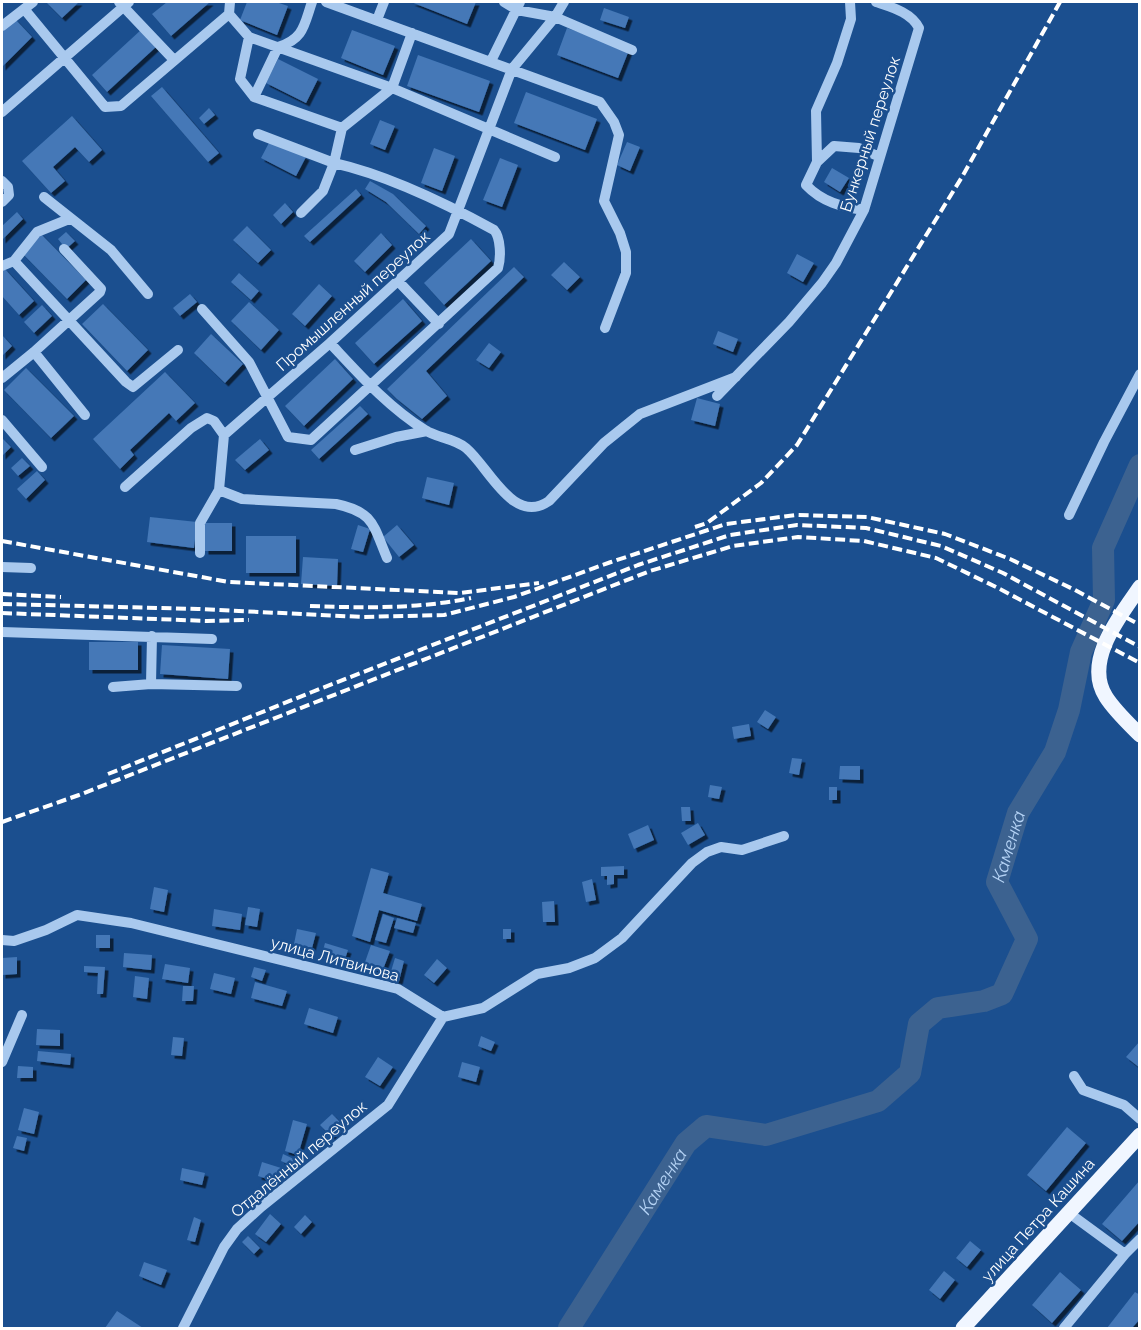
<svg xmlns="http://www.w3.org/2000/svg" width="1141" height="1330" viewBox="0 0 1141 1330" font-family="Raleway,sans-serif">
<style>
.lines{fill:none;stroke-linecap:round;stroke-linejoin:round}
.river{stroke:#3c6290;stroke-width:22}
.building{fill:#4478b7;filter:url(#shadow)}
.minor{stroke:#a9c9ee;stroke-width:10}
.major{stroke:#f0f6ff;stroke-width:15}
.rail{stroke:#fff;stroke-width:4;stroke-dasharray:10 4.5;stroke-linecap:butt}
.labels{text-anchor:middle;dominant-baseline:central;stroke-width:5;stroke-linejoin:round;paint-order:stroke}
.street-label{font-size:16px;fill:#fff;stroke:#1b4f8f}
.water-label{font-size:18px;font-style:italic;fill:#b5d3f5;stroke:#1b4f8f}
</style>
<defs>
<filter id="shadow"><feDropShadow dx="3.5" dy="3.5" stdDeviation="0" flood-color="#0009"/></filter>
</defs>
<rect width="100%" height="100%" fill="#1b4f8f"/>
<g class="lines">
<path class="river" id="s1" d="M569,1328l117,-185 20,-17 60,9 112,-34 32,-28 9,-49 19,-16 46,-7 18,-7 25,-55 -30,-57 21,-69 37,-61 14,-42 12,-58 23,-52 -1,-52 37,-83"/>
</g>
<path class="building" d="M46,2h33l-17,16z
M167,2h43l-39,34 -19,-22z
M247,2h29l12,4 -11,29 -37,-15z
M411,2h65l-9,22z
M604,8l25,9 -4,11 -25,-8z
M15,19l17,18 -30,30v-35z
M567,28l62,22 -11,28 -61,-23z
M142,29l15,17 -50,46 -15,-17z
M352,30l43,16 -12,29 -42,-17z
M418,55l72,26 -11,31 -72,-26z
M278,59l40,20 -12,24 -40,-20z
M162,87l57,66 -11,9 -57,-66z
M526,92l71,27 -12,31 -71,-27z
M209,108l6,7 -11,9 -5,-6z
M72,116l30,34 -13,12 -14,-15 -22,20 12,14 -14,12 -29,-32z
M380,120l15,6 -10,24 -15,-6z
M271,139l35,18 -10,19 -35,-18z
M627,142l13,5 -10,24 -13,-6z
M434,148l21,8 -13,35 -21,-8z
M500,158l18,7 -16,42 -19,-7z
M832,168l17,10 -9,14 -16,-10z
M370,181l23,13 33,32 -7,8 -33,-32 -21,-13z
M356,189l5,6 -51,47 -6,-6z
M285,203l8,9 -12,12 -8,-9z
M17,212l6,7 -21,21v-14z
M247,226l24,24 -13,13 -25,-23z
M66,232l9,9 -9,8 -8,-10z
M40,233l46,47 -19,19 -46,-47z
M381,233l11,12 -27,27 -11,-11z
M471,239l20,22 -47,44 -20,-22z
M797,254l17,9 -11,19 -16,-9z
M564,262l16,15 -13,13 -16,-15z
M514,267l10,10 -98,94 21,25 -25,23 -25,-20 -10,-10z
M4,268l30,33 -15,14 -17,-19v-26z
M239,273l20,18 -8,9 -20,-18z
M319,284l13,12 -27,30 -13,-12z
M190,294l7,8 -17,14 -7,-8z
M403,299l19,22 -48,43 -19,-21z
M249,302l30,28 -18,20 -30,-29z
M103,304l45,46 -21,21 -45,-47z
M42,305l10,11 -18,17 -10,-11z
M718,331l20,8 -5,13 -20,-8z
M211,334l32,30 -18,19 -31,-30z
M2,335l10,11 -10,10z
M489,343l12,9 -12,16 -13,-8z
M335,359l18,20 -49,47 -19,-20z
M26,368l48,48 -23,22 -47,-48z
M165,372l30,31 -19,18 -7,-8 -39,37 4,5 -14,14 -27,-30z
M697,398l23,6 -5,22 -24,-6z
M360,406l8,8 -49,45 -8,-9z
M2,438l9,9 -9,9z
M260,439l9,11 -24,20 -10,-10z
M22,458l8,8 -12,10 -7,-8z
M37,471l8,9 -19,19 -9,-10z
M427,477l27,6 -5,22 -27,-7z
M150,517l47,5 -3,26 -47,-6z
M205,523h27v28h-27z
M358,525l12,4 -7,23 -12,-3z
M397,525l17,20 -15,12 -16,-20z
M246,536h50v37h-50z
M303,557l35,2 -1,27 -36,-2z
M89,642h49v28h-49z
M162,645l68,4 -2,30 -68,-5z
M765,710l11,7 -8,12 -11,-7z
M749,724l2,12 -17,3 -2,-12z
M792,758l10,1 -3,16 -10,-2z
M840,766h20v14l-21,-1z
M710,785l12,2 -3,12 -11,-2z
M829,787h8v13h-8z
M681,807h9l1,14h-9z
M698,823l7,12 -17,10 -7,-12z
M648,825l6,15 -20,9 -6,-15z
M624,866v9h-10v9l-7,1v-9h-6v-9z
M371,868l18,5 -6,20 39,11 -5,17 -38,-11 -9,32 -18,-6z
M592,879l4,21 -10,2 -4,-20z
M154,887l14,3 -4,22 -14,-3z
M554,901l1,21h-12l-1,-20z
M248,907l12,2 -3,18 -12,-2z
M214,909l28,5 -2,16 -28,-4z
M383,914l11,4 -8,25 -11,-3z
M397,918l19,5 -3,10 -19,-5z
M297,929l19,4 -4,15 -18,-4z
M503,929h8v10h-8z
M96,935h14v13h-14z
M325,943l23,7 -5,15 -22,-7z
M371,945l19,6 -8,21 -18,-7z
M124,953l28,2 -1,15 -28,-3z
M17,957v17l-15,1v-17z
M395,958l9,3 -5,20 -10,-3z
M437,959l10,9 -13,15 -10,-8z
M165,964l25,4 -2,15 -26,-4z
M84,966l21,1 -2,27h-6l1,-21 -14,-1z
M254,967l12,3 -4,11 -11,-4z
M214,973l21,5 -4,16 -21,-5z
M135,976l14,2 -2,21 -14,-2z
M255,982l32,9 -5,15 -31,-8z
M183,986h11l-1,15h-11z
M309,1008l29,9 -5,16 -29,-9z
M37,1029l23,1v16l-24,-1z
M481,1036l14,6 -4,9 -13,-5z
M173,1037l11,1 -2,18 -11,-1z
M1140,1041v27l-14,-11z
M38,1051l33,3 -1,11 -33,-4z
M378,1057l15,10 -13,19 -15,-9z
M462,1062l18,5 -4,15 -18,-5z
M18,1066l15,1v11h-16z
M24,1108l15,4 -5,22 -16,-4z
M332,1114l11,11 -12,11 -11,-11z
M293,1120l14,4 -9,31 -13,-4z
M1067,1127l19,16 -40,48 -19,-16z
M17,1136l10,2 -3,13 -11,-3z
M283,1154l13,6 -3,6 -12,-5z
M262,1162l19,6 -4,14 -19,-6z
M182,1168l23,5 -3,12 -22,-5z
M1140,1180v41l-18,20 -20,-17z
M270,1214l11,10 -15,18 -11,-8z
M305,1215l7,7 -11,12 -7,-7z
M194,1217l7,3 -6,22 -8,-2z
M248,1236l12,12 -6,6 -12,-12z
M970,1241l11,9 -14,17 -11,-9z
M144,1262l23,8 -6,15 -22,-9z
M944,1271l11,9 -15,19 -11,-9z
M1060,1272l21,18 -29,33 -20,-18z
M1135,1292l5,3v24l-8,9h-25z
M117,1311l26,17h-38z"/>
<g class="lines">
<path class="minor" d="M119,2l55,58
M230,2l-1,12 20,23 143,51 163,69
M312,2c-8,23 -8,37 -34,45l-24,50 88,31
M326,2l274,100 14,20 5,13 -15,66 16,32 6,19v21l-21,55
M504,2l13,8 38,7 77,33
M25,10l80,97 16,-1 108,-92
M377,20l7,-18
M2,26l31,-24
M249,37l-9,42 14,18
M491,61l29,-59
M2,112l127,-110
M258,134l76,29 -11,28 -22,22
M817,162l-1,-51 21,-48 14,-44 -1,-17
M2,181l6,6 1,8 -7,7
M44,197l67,53 37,44
M864,210c-22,-3 -42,-8 -58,-25l11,-23 17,-16 25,2 21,9
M14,261l112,121 7,5 45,-37
M2,266l12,-5 23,-29 32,-13
M398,281l41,43
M202,309l47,53 39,75 23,3 187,-172c3,-10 3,-30 -4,-38 -49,-27 -107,-55 -160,-67l8,-35 50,-40 20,-55
M330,343c29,31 58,64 95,87 12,8 29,8 41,18 23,19 47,78 83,53l55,-58 36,-29 96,-37
M34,352l51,63
M2,378l32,-26 66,-60 1,-3 -37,-40
M717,396l72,-74 33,-39 14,-20 28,-53 55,-182c-8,-16 -28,-21 -43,-26
M2,420l40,47
M224,435l106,-92 119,-109 63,-165 43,-52 9,-15
M355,450l41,-13 31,-6
M125,487l66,-59 16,-10 7,3 10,14 -5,55 23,9 94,5c38,8 37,21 51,54
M1069,515l35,-73 36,-68
M200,553v-30l19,-33
M2,567l29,1
M2,632l210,7
M151,684l1,-48
M113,687l38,-3 86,2
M2,940l12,1 32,-11 31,-15 54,8 267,66 45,28 40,-9 54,-34 32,-6 26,-10 27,-20 70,-75 15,-11 14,-5 21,3 42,-14
M2,1062l20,-47
M1074,1076l9,14 41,15 16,14
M1069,1213l56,41
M183,1328l41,-81 13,-18 24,-22 127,-102 55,-88
M1064,1328l61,-74 15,-15"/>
<path class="major" d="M1140,587c-20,29 -57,74 -34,110 9,14 22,26 34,38
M963,1328l177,-193"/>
<path class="rail" d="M695,527l12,-4 54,-40 36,-38 165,-268 98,-175
M2,541l227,41 231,11 79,-10
M2,594l59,3
M2,604l196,5 165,8 81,-2 70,-18 97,-35 115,-38 70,-9 71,2 78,17 65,25 63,30 67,36
M310,606c54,2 108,3 161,-8
M2,613l205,8 42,-1
M108,774l204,-82 326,-127 92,-30 67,-10 69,3 75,18 62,27 137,74
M2,822l77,-27 571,-224 83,-25 65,-9 66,4 72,17 60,29 144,76"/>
</g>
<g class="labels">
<g class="street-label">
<text transform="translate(870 134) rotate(-72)">Бункерный переулок</text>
<text transform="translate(353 301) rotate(-42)">Промышленный переулок</text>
<text transform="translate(335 959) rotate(15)">улица Литвинова</text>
<text transform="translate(299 1159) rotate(-40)">Отдалённый переулок</text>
<text transform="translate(1038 1220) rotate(-48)">улица Петра Кашина</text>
</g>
<g class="water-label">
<text stroke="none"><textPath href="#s1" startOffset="768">Каменка</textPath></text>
<text stroke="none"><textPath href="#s1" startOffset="174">Каменка</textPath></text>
</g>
</g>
<rect width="1141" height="1330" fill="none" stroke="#ffffff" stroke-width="6"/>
</svg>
